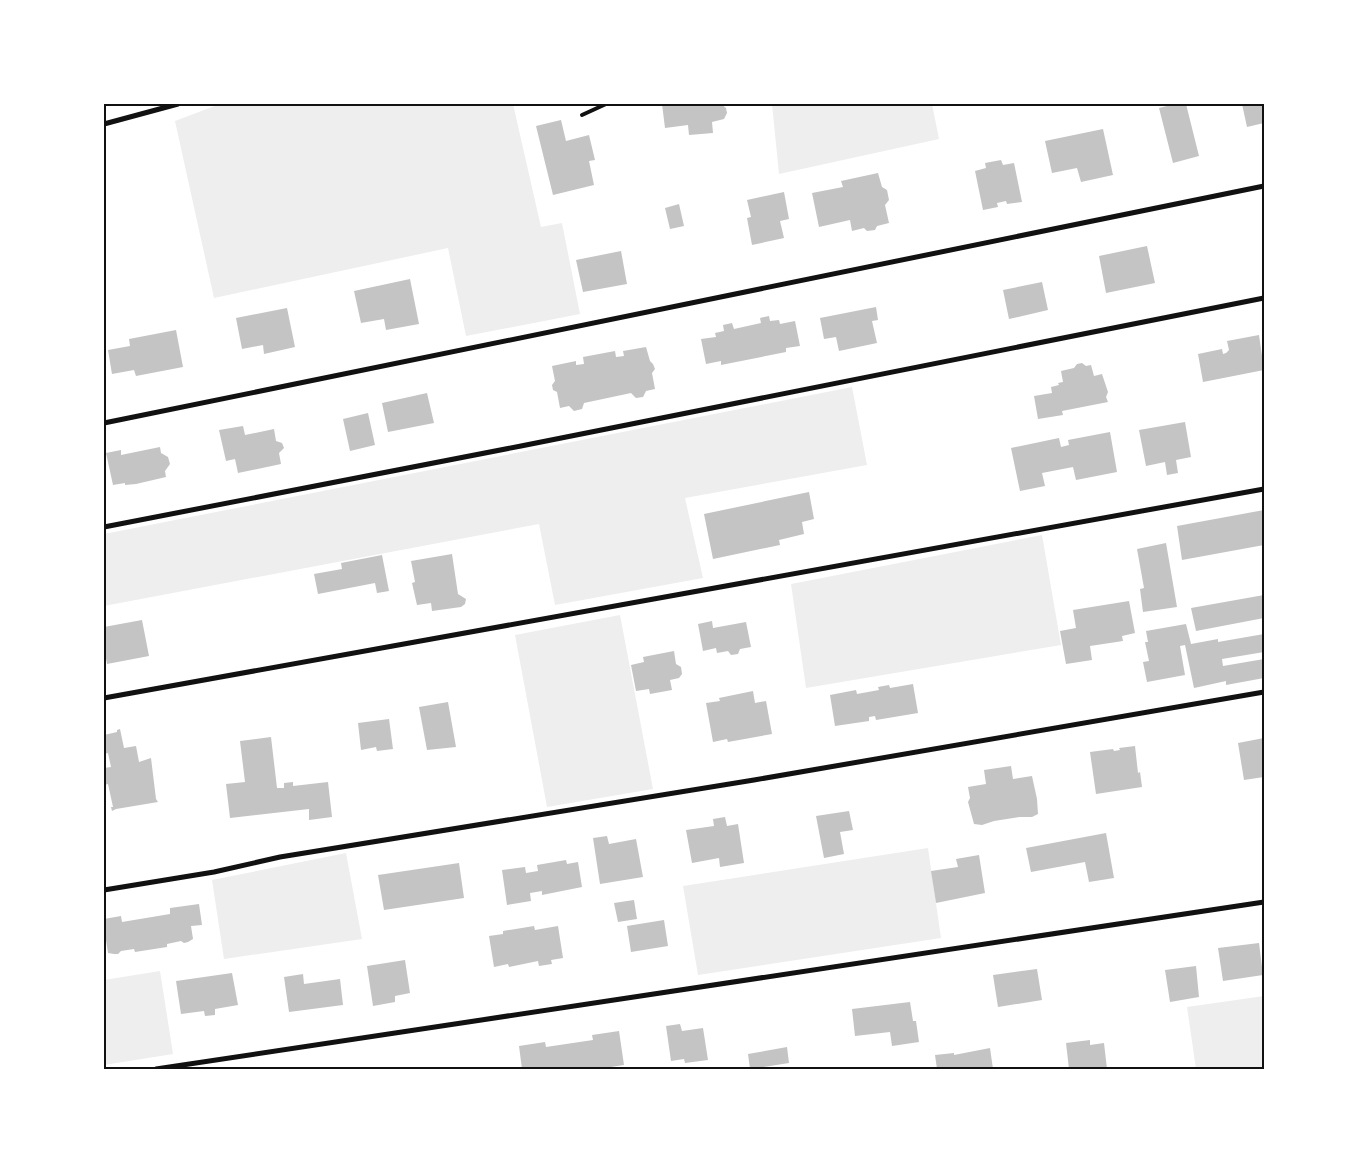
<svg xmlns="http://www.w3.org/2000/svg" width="1368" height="1173" viewBox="0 0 1368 1173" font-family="Cabin,sans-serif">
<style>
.green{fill:#eee}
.building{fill:#c4c4c4}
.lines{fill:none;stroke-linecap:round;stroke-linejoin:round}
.service{stroke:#111;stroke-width:4}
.minor{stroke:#111;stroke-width:5}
.neatline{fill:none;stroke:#111;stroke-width:2}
</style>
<rect width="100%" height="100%" fill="#fff"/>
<path class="green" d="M220,104h293l28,123 21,-4 18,91 -114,22 -18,-88 -234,50 -39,-177z
M772,104h160l7,35 -160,35z
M852,387l15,78 -182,33 18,80 -148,27 -16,-81 -435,82v-72z
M1042,535l19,110 -255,43 -15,-104z
M620,615l33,174 -106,18 -32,-172z
M928,848l13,90 -243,37 -15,-89z
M346,853l16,86 -138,20 -12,-79z
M160,971l13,83 -69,11v-85z
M1264,996v73h-68l-9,-62z"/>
<path class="building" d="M662,104h59l5,4 1,5 -3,6 -12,3 1,11 -24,2 -1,-10 -23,3z
M1175,104h11l13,52 -26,7 -14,-55z
M1242,104h22v19l-17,4z
M561,120l5,21 23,-6 6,25 -6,1 5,24 -41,10 -17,-69z
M1103,129l10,46 -32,7 -4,-14 -25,5 -7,-32z
M1001,160l2,5 11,-2 8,39 -15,2 -1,-3 -9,2 1,4 -15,3 -8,-39 11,-3 -1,-5z
M878,173l4,14 5,3 2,10 -4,5 4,18 -12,3 -2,4 -8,1 -3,-3 -12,3 -2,-11 -31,7 -7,-34 31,-6 -2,-6z
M784,192l5,27 -9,2 4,17 -32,7 -5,-27 4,-1 -4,-17z
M679,204l5,22 -14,3 -5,-21z
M1147,246l8,37 -49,10 -7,-37z
M621,251l6,33 -44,8 -7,-32z
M410,279l9,45 -33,6 -2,-11 -23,4 -7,-32z
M1042,282l6,28 -39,9 -6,-29z
M876,307l2,13 -6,1 5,22 -38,8 -3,-14 -12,2 -4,-21z
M287,308l8,39 -31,7 -1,-9 -21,4 -6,-31z
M769,316l1,5 9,-1 1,4 15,-3 5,25 -14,2v4l-65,13v-4l-15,3 -5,-25 15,-2 -1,-4 9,-2 -1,-6 9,-2 2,6 27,-6 -1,-5z
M176,330l7,37 -47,9 -2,-6 -22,4 -4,-24 22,-4 -1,-7z
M1259,335l5,35 -61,12 -5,-28 24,-5 1,5 3,-1 3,-3 -2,-9z
M646,347l4,14 3,3 2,5 -3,4 3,16 -9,2 -3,6 -7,1 -5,-5 -47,10 -2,6 -8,2 -5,-5 -9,2 -3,-16 -4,-2 -1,-5 3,-4 -3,-15 24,-5v4l8,-1 -1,-7 32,-6 1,6 8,-1 -1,-5z
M1082,363l4,3 5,-1 3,11 8,-2 6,18 -2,5 2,5 -46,9 1,4 -25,4 -4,-23 18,-3 -1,-6 8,-2 -1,-2 5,-1 -2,-11 13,-3 3,-4z
M427,393l7,30 -46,9 -6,-29z
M368,413l7,32 -25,6 -7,-32z
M1185,422l6,35 -15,3 2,13 -11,2 -2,-13 -19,4 -7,-36z
M243,426l2,9 29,-6 2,12 6,2 2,5 -5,5 2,11 -43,9 -3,-14 -9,2 -7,-31z
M1110,432l7,40 -41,8 -3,-13 -31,6 3,13 -25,5 -9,-43 48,-10 2,9 8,-2 -1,-5z
M160,447l1,6 7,4 2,7 -5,7 1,6 -30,7 -11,1v-2l-12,2 -7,-32 15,-3v5z
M809,492l5,27 -12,3 2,12 -25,6 1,5 -67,14 -9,-45z
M1264,510v35l-82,15 -5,-34z
M1166,543l11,64 -34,5 -3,-23 4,-1 -7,-39z
M452,554l6,40 8,5 -1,5 -4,3 -29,4 -1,-8 -14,2 -5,-22 3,-1 -4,-21z
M382,555l7,36 -12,2 -2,-10 -57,11 -4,-20 28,-5 -1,-6z
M1264,595v23l-68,13 -5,-23z
M1129,601l6,32 -13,3 1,5 -33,5 2,14 -26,4 -6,-33 16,-3 -3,-18z
M142,620l7,36 -42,8 -3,-17v-20z
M712,621l1,7 33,-6 5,25 -11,2 -2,5 -7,1 -3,-4 -11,2 -1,-5 -13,3 -5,-27z
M1186,624l5,20 27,-5v3l46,-8v18l-42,7 1,7 41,-7v19l-38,7v-4l-32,7 -9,-43 -5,1 5,29 -38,7 -4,-20 6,-1 -4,-19h3l-2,-11z
M674,651l2,13 5,3 1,7 -3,4 -9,2 2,10 -22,4 -1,-5 -13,2 -5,-26 13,-3 -1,-5z
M913,684l5,29 -42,7 -1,-4 -6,1v4l-34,5 -5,-31 26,-5 1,4 22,-4 -1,-3 11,-2 1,3z
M753,691l2,12 11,-2 6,33 -44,8 -1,-3 -14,3 -7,-39 14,-2 -1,-3z
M448,702l8,45 -29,3 -8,-43z
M389,719l4,30 -16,2 -1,-4 -15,3 -3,-27z
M120,729l4,19 12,-2 3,16 12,-4 5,41 2,3 -42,7 -4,2 -1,-4h2l-5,-23 -4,1v-17l7,-1 -3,-14 -4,1v-19l13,-3v-2z
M271,737l6,51h7v-5l9,-1v4l35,-4 4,35 -23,3v-11l-79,9 -4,-34 19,-2 -5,-41z
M1264,738v39l-20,3 -6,-37z
M1135,746l3,27 2,-1 2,15 -46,7 -6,-42 23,-3 1,2 6,-1 -1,-2z
M1011,766l2,13 19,-3 5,23 1,15 -6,3h-12l-26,4 -12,4 -8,-1 -6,-22 2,-4 -2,-11 18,-3 -2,-14z
M849,811l4,19 -13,2 4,22 -20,4 -8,-42z
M725,817l2,9 11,-2 6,39 -24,4 -1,-9 -27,5 -6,-33 28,-4 -1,-7z
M1106,833l8,45 -25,4 -4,-20 -54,10 -5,-24z
M607,836l2,8 27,-5 7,38 -43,7 -7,-46z
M979,855l6,38 -49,10 -5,-32 27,-4 -2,-8z
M566,860l1,4 11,-2 4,25 -40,8v-4l-12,2 1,8 -24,4 -5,-35 23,-3 1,6 12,-2 -1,-6z
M459,863l5,35 -80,12 -6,-35z
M634,900l3,19 -19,3 -4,-19z
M199,904l3,21 -11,1 2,13 -5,3 -4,1 -3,-2 -14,3v3l-32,5 -1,-3 -13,2 -3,3h-4l-6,-1 -2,-13h-2v-21l17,-3 1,6 48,-8v-6z
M664,920l4,26 -37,6 -4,-26z
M534,926l1,4 23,-4 5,32 -12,2 1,4 -13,2 -1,-5 -29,6 -1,-3 -14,3 -5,-31 14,-2v-3z
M1259,943l4,32 -40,6 -5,-33z
M405,960l5,33 -15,3v6l-22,4 -6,-40z
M1196,966l3,31 -29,5 -5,-32z
M1037,969l5,31 -44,7 -5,-32z
M232,973l6,32 -23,4v6l-10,1 -1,-5 -23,3 -5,-33z
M303,974l1,10 36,-5 3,26 -54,7 -5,-35z
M910,1002l3,19h3l3,21 -27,4 -2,-14 -35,4 -3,-27z
M680,1024l2,7 21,-3 5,32 -23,3 -1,-4 -13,2 -5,-35z
M619,1031l5,34 -26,4h-76l-3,-23 26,-4 1,5 47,-7 -1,-5z
M1090,1040v5l14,-2 3,26h-38l-3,-26z
M787,1047l2,16 -39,6 -2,-15z
M990,1048l3,21h-56l-2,-14 19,-2v2z"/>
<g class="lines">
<path class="service" d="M582,115l24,-11"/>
<path class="minor" d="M104,124l74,-20
M104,423l1160,-237
M104,527l417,-81 743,-148
M104,698l1160,-209
M104,890l110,-18 66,-15 474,-77 510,-88
M156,1069l1108,-167"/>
</g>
<rect width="1368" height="1173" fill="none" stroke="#ffffff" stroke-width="210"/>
<rect x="105" y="105" width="1158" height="963" class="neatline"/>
</svg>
